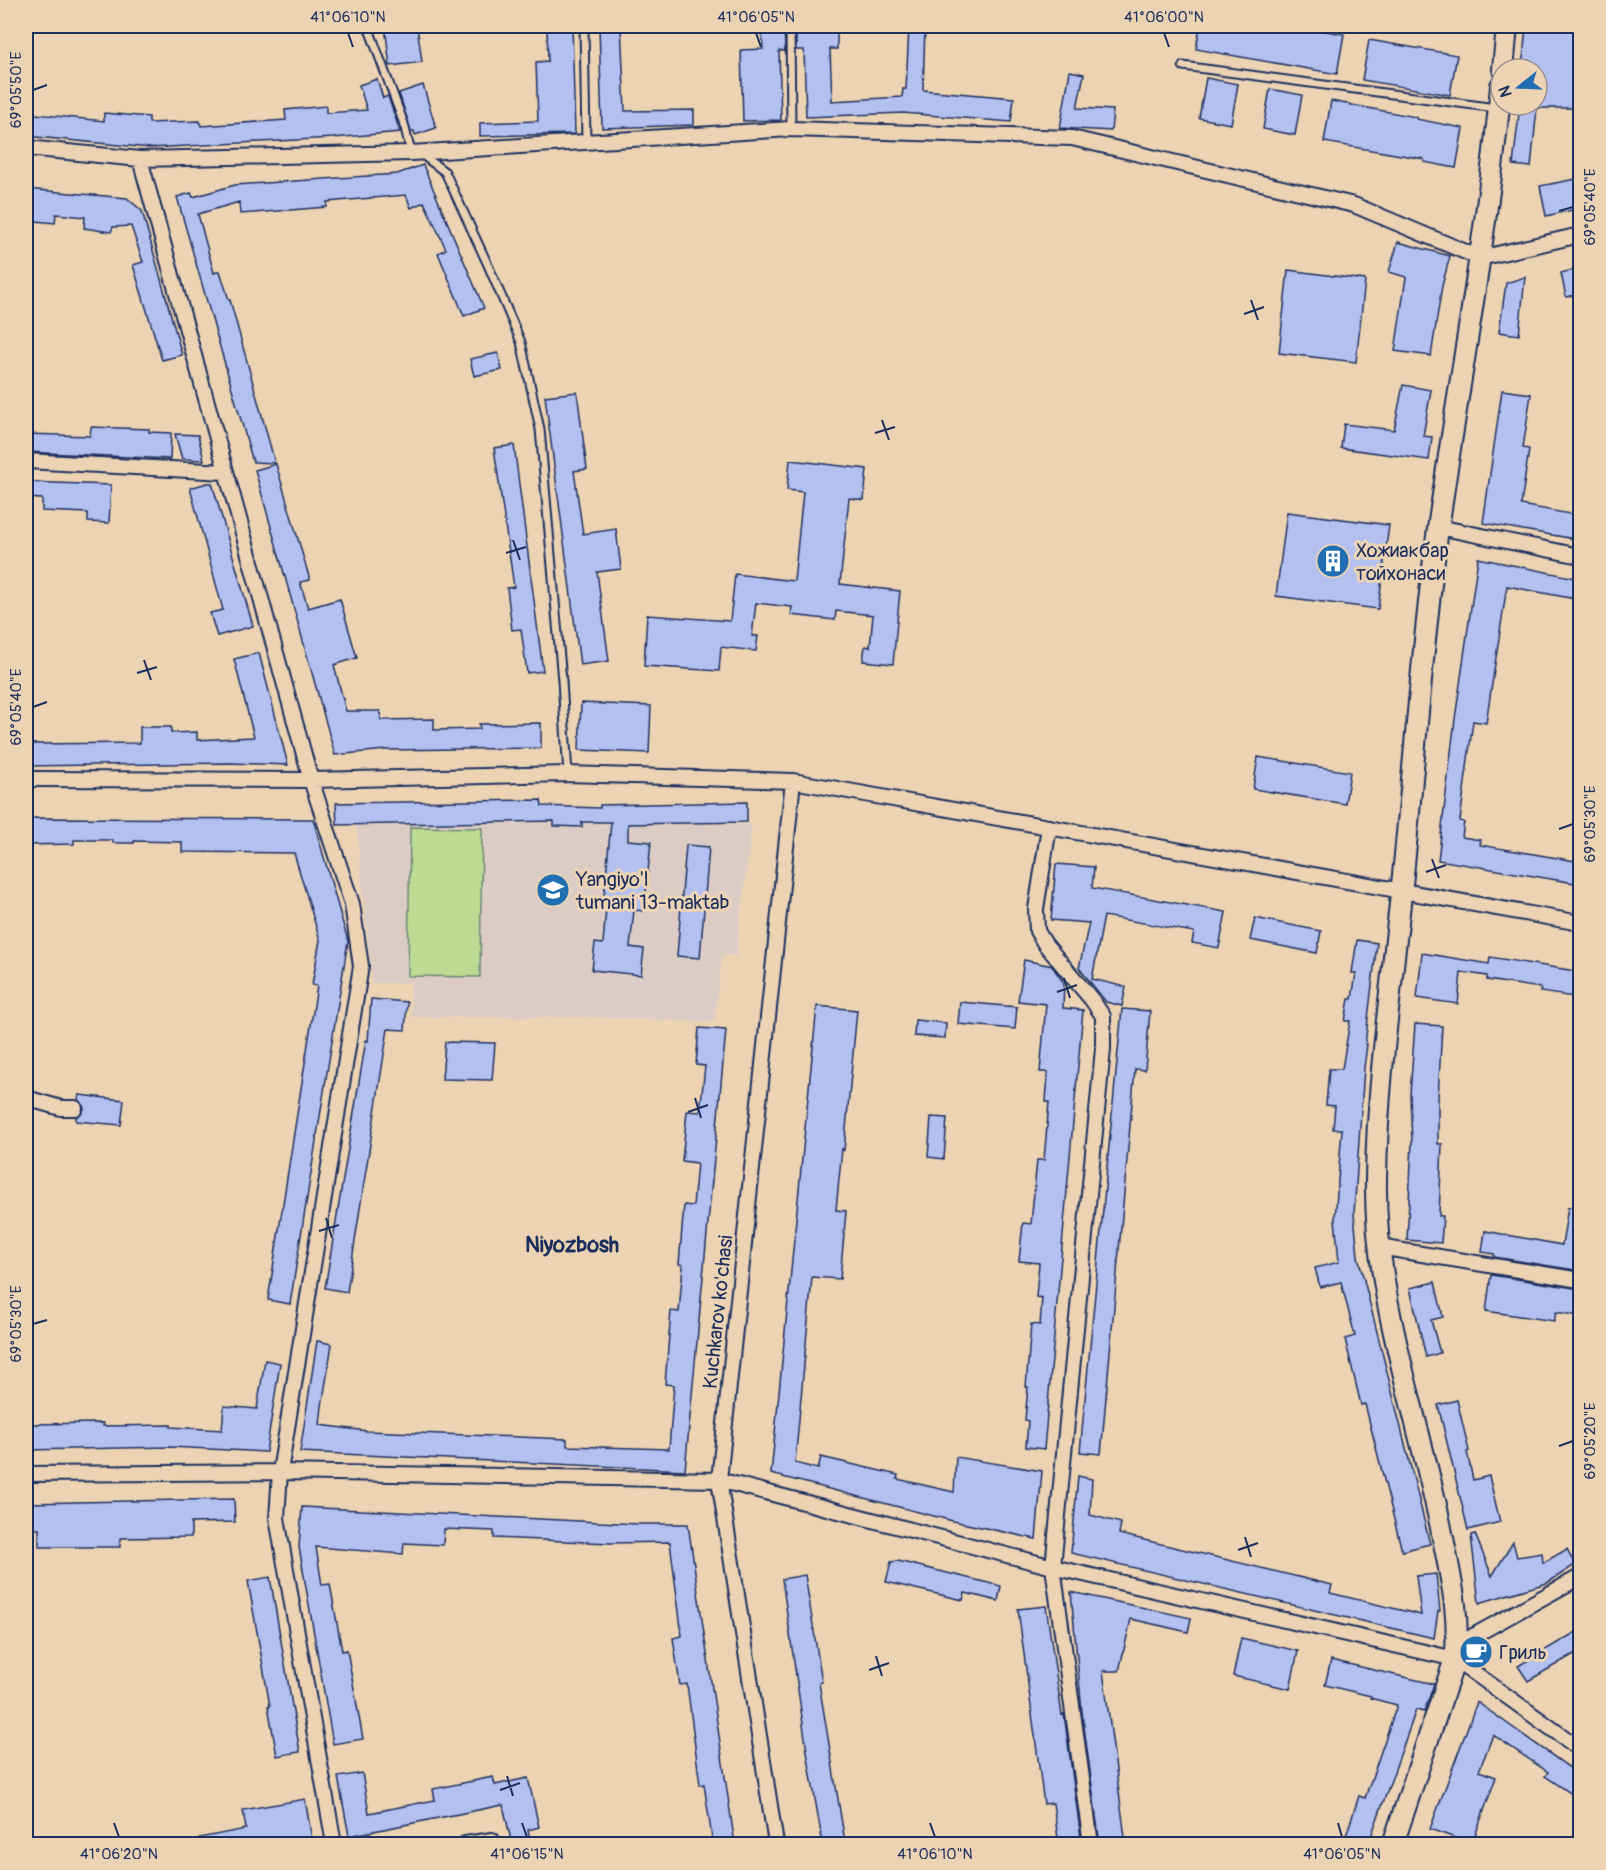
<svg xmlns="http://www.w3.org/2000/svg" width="1606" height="1870" viewBox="0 0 1606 1870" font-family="Pangolin,sans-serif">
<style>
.built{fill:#dbcdc6}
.green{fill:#bddb93;stroke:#6c8578;stroke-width:1.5}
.building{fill:#b3c0f0;stroke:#1b2f5e;stroke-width:1.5}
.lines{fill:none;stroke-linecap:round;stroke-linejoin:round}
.service-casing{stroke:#1b2f5e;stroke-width:11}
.minor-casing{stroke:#1b2f5e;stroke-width:18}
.secondary-casing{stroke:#1b2f5e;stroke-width:24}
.service{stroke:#ecd3b4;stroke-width:7}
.minor{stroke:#ecd3b4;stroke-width:14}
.secondary{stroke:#ecd3b4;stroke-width:20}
.ticks{fill:none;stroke:#1b2f5e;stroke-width:2}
.labels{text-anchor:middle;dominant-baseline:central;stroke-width:6;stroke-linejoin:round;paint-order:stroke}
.poi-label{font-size:20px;fill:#1b2f5e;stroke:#ecd3b4;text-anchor:start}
.street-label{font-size:20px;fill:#1b2f5e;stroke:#ecd3b4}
.quarter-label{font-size:22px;font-weight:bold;fill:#1b2f5e;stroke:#ecd3b4}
.neatline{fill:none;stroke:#1b2f5e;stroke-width:2}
.ticks-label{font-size:15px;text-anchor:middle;fill:#1b2f5e}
</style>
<rect width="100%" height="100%" fill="#ecd3b4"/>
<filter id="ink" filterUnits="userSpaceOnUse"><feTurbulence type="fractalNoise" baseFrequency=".0167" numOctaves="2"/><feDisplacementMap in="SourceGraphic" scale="12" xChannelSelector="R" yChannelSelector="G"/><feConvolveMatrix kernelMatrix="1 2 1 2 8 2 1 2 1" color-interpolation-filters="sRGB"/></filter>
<g filter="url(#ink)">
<path class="built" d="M547,822l205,2 -16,132 -14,-1 -8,67 -130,-5h-172l-2,-34h-38l-16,-159z"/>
<path class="green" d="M410,827l72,1 -2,149 -72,-1z"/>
<path class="building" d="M385,26h32l5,36 -32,4z
M547,26h25l3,108 -95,2v-13l58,-2 -2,-59 12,-1z
M599,26h22l4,85 69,-1v15l-92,3z
M762,26h22l1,25h-6l2,69 -38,1 -2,-71 22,-1z
M796,26h41v23h-7l2,52 70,-4 1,-8h3l3,-63h16l-2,64 91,8 -3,24 -108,-9 -97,4 -2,-67h-8z
M1200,26h95l49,8 -7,40 -141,-25z
M1526,26h55v82h-44l-6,59 -18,-2 7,-60h17v-36h-15z
M1369,40l88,15 -7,40 -88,-15z
M1070,71l14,3 -7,34 36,2 -2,21 -51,-3z
M1206,78l32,6 -7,40 -32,-6z
M377,79l6,19 5,-2 12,36 -67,6 -183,10 -124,-12v-23l78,8v-8l45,4v6l51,-2 1,5 85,-6 -1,-10 41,-4v7l41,-3 -8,-25z
M423,85l13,43 -21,7 -1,-4h-3l-12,-38z
M1270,89l32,6 -7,40 -32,-6z
M1331,101l85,16v2l47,9 -7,40 -32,-6v-3l-100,-17z
M423,165l61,143 -20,8 -26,-63 8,-4 -22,-47 -13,6 -5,-13 -79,7v5l-87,7 -1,-12 -41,12 16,59 6,-2 9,29h1l45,163 -22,-1 -76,-265 14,-4 2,4 42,-12 162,-11z
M1581,178v30l-35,8 -6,-30z
M26,189l101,9 15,13 40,144 -20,5 -29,-95 10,-3 -12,-36 -18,1 -2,5 -27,-4 1,-11 -29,-3 -1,9 -29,-3z
M1398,242l52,14 -8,30 -11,70 -36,-5 11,-74 -17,-5z
M1581,268v26l-15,3 -5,-24z
M1288,270l77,10 -9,82 -77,-9z
M1525,277l-6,58 -20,-3 7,-49z
M498,353l4,17 -28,6 -4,-17z
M1403,385l28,5 -8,46 9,1 -3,23 -88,-12 3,-24 50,6z
M1502,390l29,4 -8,54 6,1 -8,56 60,11v24l-98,-17z
M577,392l10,77 -13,2 9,63 33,-5 5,40 -24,3 12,89 -29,4 -35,-269z
M91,427l58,2v3l22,1 -1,26 -144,-7v-18l64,2z
M175,434l23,1 6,25 -22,-1z
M514,445l29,226 -16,2 -6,-44 -9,1 -5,-42 7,-1 -20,-139z
M790,460l77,9 -3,31 -15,-2 -9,86 60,7 -7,73 -30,-3 2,-15 5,1 3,-32 -37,-4 -1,9 -44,-5 1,-8 -36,-4 -4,33h6l-2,15 -35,-4 -2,24 -75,-5 3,-51 83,6 5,-47 59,7 9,-89 -16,-2z
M276,464l34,116 -10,2 8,26 32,-9 17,59 -23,7 12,46h34l1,9 53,-1v11l46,-1 -1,-5 62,-1v25l-155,2 -51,5 -80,-285z
M26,482l85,3 -2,38 -21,-1v-9l-46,-2v-12l-16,-1z
M207,483h5l41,143 -36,10 -7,-23 13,-3 -33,-122z
M1287,512l102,13 -11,84 -102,-13z
M1478,558l103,21v21l-74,-14 -21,137 -13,-2 -13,100 4,1 -2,15 19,3 -1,5 101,17v22l-143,-24 17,-141z
M259,653l29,112 -58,-2 -204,3v-22l114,-1v-16h31v6l26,-1v8l57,-3 -20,-78z
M581,703l70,3 -2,47 -70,-3z
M1258,757l92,15 -5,32 -92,-15z
M541,800l1,6 58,2v-3l147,-3v20l-119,2v16l23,2 -7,69 -10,-1 -4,37 14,2 -3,26 -49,-5 3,-27 8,1 3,-36h-3l8,-86h-29v5l-28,-1v-5l-217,4 -1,-22z
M26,818l287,1 35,122 -58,363 -22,-4 49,-314 -5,-1 8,-45 -26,-87 -112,-1v-10l-48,-1v2h-21v-3h-39v4l-48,1z
M686,845l23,2 -9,111 -23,-2z
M1056,864l38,3 -2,21 134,24 -7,36 -27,-5 2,-11 -90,-16 -12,63 34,8 -4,19 -16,-4 -27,-34 10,-45 -38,-3z
M1255,918l66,13 -4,22 -67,-13z
M1357,940l20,3 -12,101h2l-3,24 -10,146 4,42 72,288 -28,7 -37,-147 -4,1 -16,-66 10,-3 -14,-54 -21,5 -5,-19 24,-6 -4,-43 7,-90h-9l2,-23 -9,-1 3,-36h13l8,-48h-5l4,-22h3l4,-26h-4z
M1422,953l67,11 1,-7 91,15v26l-41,-6 1,-4 -54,-8v-4l-26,-4 -3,32 -41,-6z
M1024,960l28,6 12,17 -1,25 20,2 -39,439 -18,-2 2,-26 -3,-1 3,-33h-2l5,-63 9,1 2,-27 -6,-1 3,-34 -20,-2 4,-38 8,1 6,-64h7l5,-58h-3l2,-30h-8l6,-68 -28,-3z
M371,999l36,3 -2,28 -17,-1 -41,263 -22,-4 41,-248 2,1z
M960,1002l57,5 -2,22 -57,-5z
M817,1006l40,4 -13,140 -2,-1 -6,61 10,1 -6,68 -28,-2 -17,186 23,6 3,-12 77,18 -1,4 57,13 2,-35 86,14 -6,68 -83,-18 -182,-47z
M1122,1009l28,2 -5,59 -10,-1 -34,385 -21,-2z
M915,1020l31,3 -1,15 -31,-2z
M1415,1024l27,2 -4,73v45h4l-3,72h4l-2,27 -34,-3 5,-97 -2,-48z
M699,1028l27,2 -41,440 -385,-18 17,-111 15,3 -10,62 -2,19 47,6 200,8v7l102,3 5,-64 -9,-1 6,-73 8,1 4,-47 -4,-1 5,-59 9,1 4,-43 -15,-2 5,-50 13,1 5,-46 -9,-1z
M445,1042l50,1 -3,37 -50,-1z
M79,1095l45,5 -3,25 -45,-4v-4l6,-4 2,-4 -2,-6 -4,-3z
M931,1117l16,1 -3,41 -16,-2z
M1568,1207l13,2v62l-87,-14v-3l-12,-2 3,-21 77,14z
M1491,1275l90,14v27l-25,-4 -2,9 -68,-10z
M1435,1282l8,35 -12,3 9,33 -14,4 -16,-69z
M265,1360l15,3 -14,89 -96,-5 -143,3 -1,-26 77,-1v3l68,-1v2l51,3 2,-24 33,3z
M1457,1400l12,51 -2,1 6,28 16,-4 11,46 -32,8 -30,-125z
M1078,1476l14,3 -2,36 31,8 -2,11 213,51 -2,8 91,22 -5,-39 20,-2 4,37h-2l-4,27 -363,-85z
M234,1499l1,23 -44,1v14l-71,1v9h-81v-18h-13v-26z
M302,1507l336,17h50l47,321h-22l-9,-61 -4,1 -13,-101 -7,1 -7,-47 9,-2 -12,-94 -60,1 -116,-5v-7l-50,-2 -1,16 -39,-2 -1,11 -87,-7 6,38 8,-1 12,67 5,-1 16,89 -30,5 -34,-197z
M1475,1534l17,42 21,-34 4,15 25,-4 1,10 24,-14 8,16 -28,18 -68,20 -8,-68z
M898,1561l103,25 -3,15 -33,-8 -2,7 -77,-18 5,-20z
M805,1575l17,107 -3,1 26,159 -10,3h-12l-16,-93 -25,-173z
M270,1577l30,175 -23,4 -9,-50h2l-22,-125z
M1071,1592l120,26 -3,14 -57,-13 -12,52h-16l23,174h-26l-18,-133z
M1046,1606l16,109 2,-1 18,131h-23l-6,-42 -9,1 -26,-195z
M1581,1629v21l-53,31 -10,-15z
M1241,1638l57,13 -8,38 -57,-13z
M1331,1660l103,24 -10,28 -8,-2 -48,135h-25l16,-49 6,2 32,-93 -27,-7 1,-2 -46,-11z
M1477,1702l104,74v24l-36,-24 3,-4 -55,-37 -14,36 17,6 -24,67 -42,-15z
M362,1773l7,40 66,-13 -2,-11 60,-12 2,8 33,-7 11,49 -11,3 3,15h-19l-9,-40 -154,31 -11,-59z
M305,1799l8,46h-114v-7l47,-9 -3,-19z"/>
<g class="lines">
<defs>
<path id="service" d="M368,26l36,98 7,29
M584,26l2,116
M790,26l1,103
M1183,66l313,42
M421,154l24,18 43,93 33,77 19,87 22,252 6,93"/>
<path id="minor" d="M26,148l114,11 271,-6 380,-24 281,9 282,67 126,53 100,-23
M140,159l171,621 41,124 9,62 -81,506 -3,46 57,326
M26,461l199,11
M1438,527l142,29
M26,779l285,1 257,-6 225,7 787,142
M1049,827l-13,82 1,22 8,13 47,56 11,16v33l-50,518 38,277
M26,1098l35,10h14
M1379,1247l201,33
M26,1474l254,-2 439,8 334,87 402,92 125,90
M1457,1645l123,-68
M465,1844l27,-4
M776,1844l-57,-364 74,-699"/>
<path id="secondary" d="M1503,69l4,-43
M1393,1844l62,-185c6,-43 -5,-84 -13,-126 -23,-117 -68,-232 -66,-353 1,-95 15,-190 25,-286 13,-121 20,-244 37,-365 21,-148 49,-294 63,-443"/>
</defs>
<use href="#service" class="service-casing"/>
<use href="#minor" class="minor-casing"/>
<use href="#secondary" class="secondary-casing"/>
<use href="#service" class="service"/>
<use href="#minor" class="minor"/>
<use href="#secondary" class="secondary"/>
</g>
</g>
<path class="ticks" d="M348,33l5,14M756,33l5,14M1164,33l5,14M33,90l14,-5M1559,211l14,-4M1251,300l7,20M1244,314l20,-7M882,420l7,20M875,433l20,-6M513,540l7,20M506,553l20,-6M144,660l7,20M137,673l20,-6M33,707l14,-5M1559,829l14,-5M1432,859l7,19M1426,872l20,-7M1064,978l6,20M1057,992l20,-7M695,1098l6,20M688,1112l20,-7M326,1218l6,20M319,1231l20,-6M33,1324l14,-4M1559,1446l14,-5M1245,1537l6,20M1238,1550l20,-7M876,1656l6,20M869,1670l20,-7M507,1776l6,20M500,1790l20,-7M114,1823l5,14M522,1823l5,14M930,1823l5,14M1338,1823l4,14"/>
<defs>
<symbol id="building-disc" viewBox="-11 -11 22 22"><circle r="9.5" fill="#1f6fb2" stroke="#ecd3b4"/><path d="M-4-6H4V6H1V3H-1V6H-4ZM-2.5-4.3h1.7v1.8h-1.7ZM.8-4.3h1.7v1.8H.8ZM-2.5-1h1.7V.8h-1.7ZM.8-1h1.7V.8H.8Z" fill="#fff"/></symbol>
<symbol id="school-disc" viewBox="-11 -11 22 22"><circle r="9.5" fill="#1f6fb2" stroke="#ecd3b4"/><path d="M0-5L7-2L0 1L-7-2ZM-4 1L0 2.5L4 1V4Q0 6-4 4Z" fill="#fff"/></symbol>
<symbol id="cafe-disc" viewBox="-11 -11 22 22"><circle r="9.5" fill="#1f6fb2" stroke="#ecd3b4"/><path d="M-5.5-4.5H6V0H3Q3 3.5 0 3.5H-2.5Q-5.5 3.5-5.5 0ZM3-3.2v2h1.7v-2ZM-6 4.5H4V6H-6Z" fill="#fff"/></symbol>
</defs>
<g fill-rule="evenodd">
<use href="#building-disc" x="1314" y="542" width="38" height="38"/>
<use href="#school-disc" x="534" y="871" width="38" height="38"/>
<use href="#cafe-disc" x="1457" y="1633" width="38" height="38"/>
</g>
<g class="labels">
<g class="poi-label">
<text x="1356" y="550">Хожиакбар<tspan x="1356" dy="23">тойхонаси</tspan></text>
<text x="576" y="879">Yangiyo'l<tspan x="576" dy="23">tumani 13-maktab</tspan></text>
<text x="1499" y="1652">Гриль</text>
</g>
<g class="street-label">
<text transform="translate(718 1312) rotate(-84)">Kuchkarov ko'chasi</text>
</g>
<g class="quarter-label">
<text x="572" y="1245">Niyozbosh</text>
</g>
</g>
<rect width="1606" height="1870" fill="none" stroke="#ecd3b4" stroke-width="66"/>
<g transform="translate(1519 87) rotate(252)"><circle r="28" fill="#ecd3b4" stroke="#989192" stroke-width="1.5"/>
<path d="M0-4.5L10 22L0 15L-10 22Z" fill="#1f6fb2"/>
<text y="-9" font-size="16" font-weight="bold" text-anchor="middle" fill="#1b2f5e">N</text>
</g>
<rect x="33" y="33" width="1540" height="1804" class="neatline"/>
<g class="ticks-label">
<text x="348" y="22">41°06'10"N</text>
<text x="756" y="22">41°06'05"N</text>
<text x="1164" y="22">41°06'00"N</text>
<text transform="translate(16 90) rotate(-90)" y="5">69°05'50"E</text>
<text transform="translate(1590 207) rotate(-90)" y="5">69°05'40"E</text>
<text transform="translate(16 707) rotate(-90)" y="5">69°05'40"E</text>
<text transform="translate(1590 824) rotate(-90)" y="5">69°05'30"E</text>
<text transform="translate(16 1324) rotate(-90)" y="5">69°05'30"E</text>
<text transform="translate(1590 1441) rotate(-90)" y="5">69°05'20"E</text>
<text x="119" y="1859">41°06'20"N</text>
<text x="527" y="1859">41°06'15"N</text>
<text x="935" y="1859">41°06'10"N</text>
<text x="1342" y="1859">41°06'05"N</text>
</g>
</svg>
